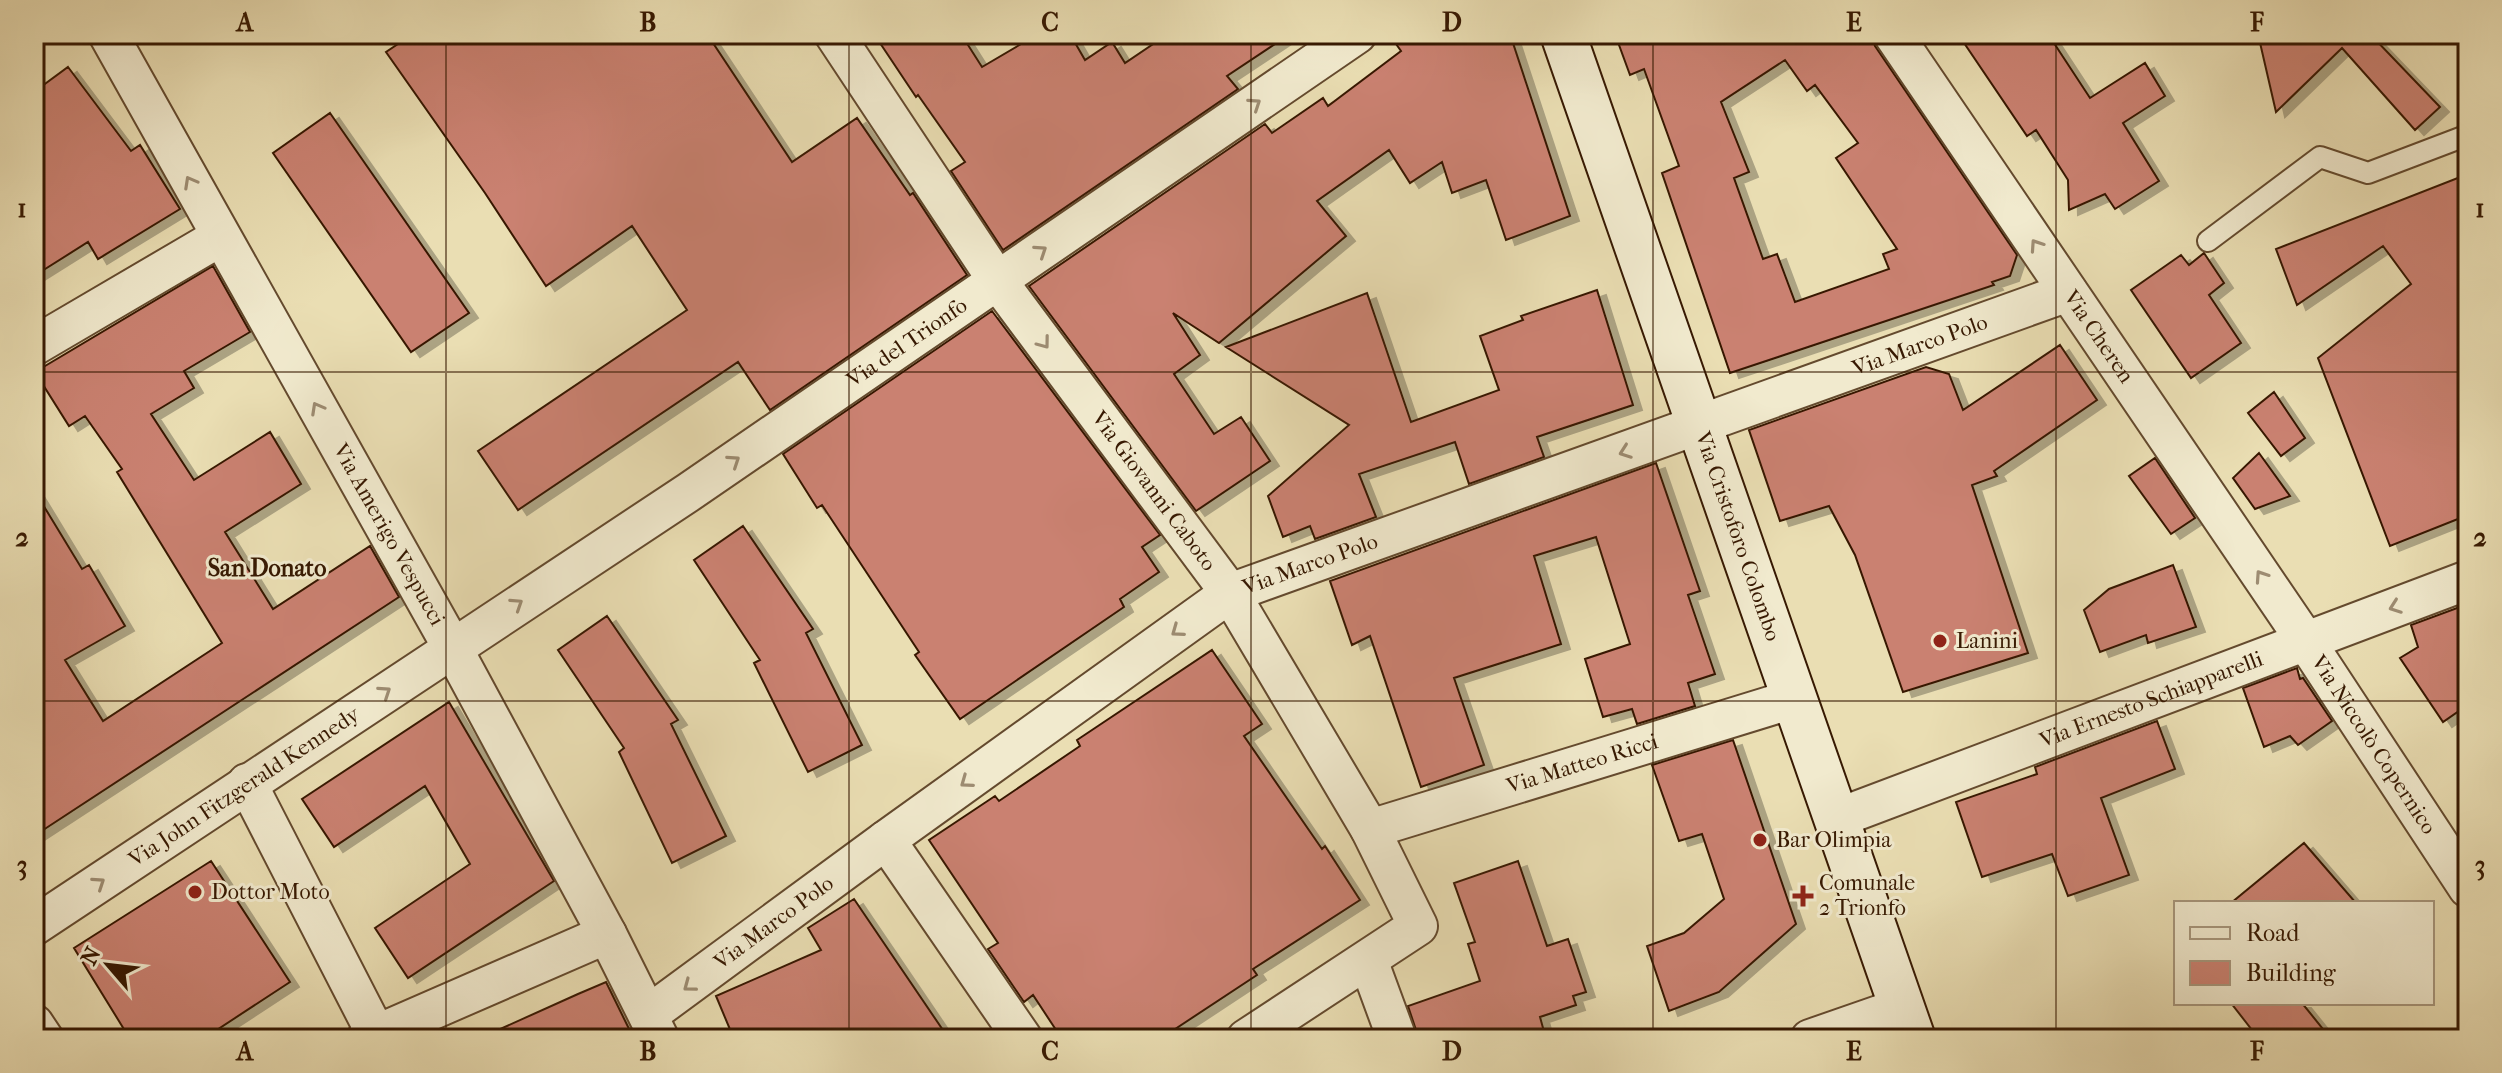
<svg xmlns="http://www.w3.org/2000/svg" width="2502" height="1073" viewBox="0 0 2502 1073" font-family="'IM FELL French Canon',serif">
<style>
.building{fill:#ca8171;stroke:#371902;stroke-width:2;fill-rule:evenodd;filter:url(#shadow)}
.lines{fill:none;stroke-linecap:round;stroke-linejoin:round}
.lane-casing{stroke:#644a2e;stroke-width:24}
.street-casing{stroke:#644a2e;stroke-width:42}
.secondary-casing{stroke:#371902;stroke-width:48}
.lane{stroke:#f1eace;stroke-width:20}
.street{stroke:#f1eace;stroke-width:38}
.secondary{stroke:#f1eace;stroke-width:44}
.oneway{stroke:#9d8c72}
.grid{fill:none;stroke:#371902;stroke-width:2;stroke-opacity:0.55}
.poi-dot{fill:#8f2418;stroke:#f1eace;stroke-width:3}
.labels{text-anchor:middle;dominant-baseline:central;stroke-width:6;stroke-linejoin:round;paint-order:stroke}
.street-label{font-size:22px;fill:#371902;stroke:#f1eace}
.poi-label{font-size:22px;fill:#371902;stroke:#f1eace;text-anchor:start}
.neighbourhood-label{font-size:24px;font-weight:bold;fill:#371902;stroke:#f1eace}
.neatline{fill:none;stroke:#371902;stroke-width:3}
.grid-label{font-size:26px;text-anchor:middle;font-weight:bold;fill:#371902}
</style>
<defs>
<filter id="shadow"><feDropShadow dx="9" dy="5" stdDeviation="0" flood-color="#0004"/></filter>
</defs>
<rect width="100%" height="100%" fill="#eadeb3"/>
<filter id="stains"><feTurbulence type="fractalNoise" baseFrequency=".0025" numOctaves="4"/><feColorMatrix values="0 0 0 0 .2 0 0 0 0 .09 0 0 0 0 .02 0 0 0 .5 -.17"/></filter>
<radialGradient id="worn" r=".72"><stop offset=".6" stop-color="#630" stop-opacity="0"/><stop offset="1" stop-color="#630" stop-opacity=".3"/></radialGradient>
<path class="building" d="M413,34h294l85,128 65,-44 53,77 3,-2 54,82 -197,135 -32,-48 -220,148 -40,-59 209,-141 -55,-84 -86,60 -61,-93 -99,-141z
M874,34h87l21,33 56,-33h32l15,26 27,-18 13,21 43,-29h122l-63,42 11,13 -235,161 -52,-79 14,-9 -47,-67 -2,2z
M1389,34h121l60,182 -64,24 -20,-60 -34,13 -10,-31 -32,21 -21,-33 -72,51 29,35 -127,107 -46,-30 27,42 -26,19 40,60 27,-17 29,44 -74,50 -167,-225 236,-162 7,9 51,-35 5,8 73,-55z
M1615,34h256l4,12 142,209 -7,21 -18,6 2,3 -264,88 -68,-200 17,-7 -35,-97 -14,6zM1785,60l22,31 8,-6 43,58 -22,15 61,91 -14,5 6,15 -94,33 -18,-48 -14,5 -29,-81 15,-6 -28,-70z
M1958,34h90l42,64 55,-35 20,33 -42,27 36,58 -44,28 -10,-15 -36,16 -1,-30 -32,-50 -9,6z
M2258,34h112l70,73 -25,23 -73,-82 -66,64z
M68,67l63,84 9,-6 40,64 -82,50 -10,-17 -54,34v-184z
M330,113l139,200 -58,39 -138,-199z
M2468,174v341l-78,31 -72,-188 93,-74 -28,-38 -86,59 -21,-56z
M2204,253l20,30 -15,12 32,48 -50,35 -60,-88 50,-35 8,10z
M213,266l37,66 -66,39 10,17 -43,26 43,66 76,-48 31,52 -76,48 48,77 97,-63 29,51 -365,239v-346l48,79 7,-4 36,61 -60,34 38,61 119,-78 -105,-171 5,-3 -37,-53 -16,10 -34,-54z
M1597,290l36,115 -96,32 7,20 -75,27 -14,-42 -96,32 17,43 -61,22 -5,-13 -27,11 -15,-41 81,-71 -123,-78 141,-54 44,129 88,-32 -19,-54 43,-16 -2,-4z
M992,311l168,224 -18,12 17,25 -39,27 4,8 -164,112 -45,-64 4,-3 -97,-147 -5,3 -34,-54z
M2060,345l37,55 -103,71 3,5 -25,9 56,168 -125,39 -48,-137 -26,-49 -49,15 -31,-91 177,-63 23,7 14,36z
M2274,392l31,46 -24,18 -33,-43z
M2259,453l31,43 -35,13 -22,-31z
M2155,458l40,60 -24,16 -42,-58z
M1656,463l44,128 -12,4 27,79 -27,9 7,23 -58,18 -5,-15 -29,8 -18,-58 45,-15 -34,-107 -62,19 27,88 -107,34 30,87 -63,22 -51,-151 -18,9 -22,-64z
M743,526l70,103 -7,4 56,112 -54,27 -54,-109 6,-3 -66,-100z
M2173,565l23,62 -48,16 -2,-8 -46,17 -16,-42 25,-21z
M2468,604v105l-9,2 -16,11 -43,-64 18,-11 -7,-22z
M607,616l71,104 -7,4 55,112 -54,27 -53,-111 5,-4 -66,-98z
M1212,650l50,74 -18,12 78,113 3,-3 35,54 -107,69 4,6 -97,64h-98l-29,-44 -9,7 -36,-53 10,-6 -69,-103 66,-44 4,5 81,-55 -3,-6z
M2297,668l3,11 3,-1 29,43 -34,24 -8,-9 -26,11 -21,-59z
M449,702l105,179 -146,97 -33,-50 95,-64 -45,-78 -91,61 -32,-48z
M2157,721l18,48 -74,29 28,77 -61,21 -16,-42 -70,23 -26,-75 81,-28 -2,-7z
M1733,740l63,184 -77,68 -50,19 -22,-65 37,-13 40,-34 -22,-65 -23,7 -27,-76z
M2304,843l52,60h-125z
M211,861l79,121 -87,57h-73l-56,-91z
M1518,861l29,85 21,-7 18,53 -13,4 3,9 -36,12 6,22h-127l-11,-33 72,-25 -12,-37 7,-2 -21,-59z
M854,899l95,140h-215l-18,-43 105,-46 -13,-22z
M606,982l28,57h-156l100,-45z
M2231,1003h71l29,36h-72z"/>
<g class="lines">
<defs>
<path id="lane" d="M2208,241l112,-84 48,16 100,-38"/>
<g id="street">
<path id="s1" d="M108,34l344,613 155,287 52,104"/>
<path id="s2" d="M834,34l163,246 233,313 140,236 48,97 -172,113"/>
<path id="s3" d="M1893,34l412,606 163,248"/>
<path d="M34,346l186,-109"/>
<path d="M247,783l129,251"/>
<path id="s4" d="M1835,819l633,-239"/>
<path id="s5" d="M1370,829l423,-130"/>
<path d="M886,840l137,199"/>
<path id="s6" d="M34,926l655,-434 668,-458"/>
<path d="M1368,960l29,79"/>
<path id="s7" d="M648,1015l238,-175 344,-247 838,-301"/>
<path d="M34,1024l10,15"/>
<path d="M366,1039l241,-105"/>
<path d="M1810,1039l92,-32"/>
</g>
<g id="secondary">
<path id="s8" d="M1563,34l350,1005"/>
</g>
</defs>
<use href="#lane" class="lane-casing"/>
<use href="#street" class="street-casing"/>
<use href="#secondary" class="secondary-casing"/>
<use href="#lane" class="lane"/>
<use href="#street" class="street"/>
<use href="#secondary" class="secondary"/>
</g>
<defs><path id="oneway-chevron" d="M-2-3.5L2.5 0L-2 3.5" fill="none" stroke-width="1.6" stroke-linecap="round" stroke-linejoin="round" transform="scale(2)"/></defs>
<g class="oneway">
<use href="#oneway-chevron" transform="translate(1255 104) rotate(-34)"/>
<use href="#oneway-chevron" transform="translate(190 182) rotate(-119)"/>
<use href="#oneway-chevron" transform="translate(2036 245) rotate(-124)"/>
<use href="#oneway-chevron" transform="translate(1041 251) rotate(-34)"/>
<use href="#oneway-chevron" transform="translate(1044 343) rotate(53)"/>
<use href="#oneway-chevron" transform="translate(317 408) rotate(-119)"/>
<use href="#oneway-chevron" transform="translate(1625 452) rotate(160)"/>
<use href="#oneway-chevron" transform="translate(734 461) rotate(-34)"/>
<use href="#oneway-chevron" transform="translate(2261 576) rotate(-124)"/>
<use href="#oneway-chevron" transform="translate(517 604) rotate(-33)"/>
<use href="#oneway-chevron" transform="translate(2395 607) rotate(160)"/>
<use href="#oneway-chevron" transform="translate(1177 631) rotate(144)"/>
<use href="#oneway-chevron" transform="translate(385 692) rotate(-34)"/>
<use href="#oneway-chevron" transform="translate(966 782) rotate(144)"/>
<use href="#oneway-chevron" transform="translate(99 883) rotate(-34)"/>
<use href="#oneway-chevron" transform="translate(689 986) rotate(143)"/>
</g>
<path class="grid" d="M446,34v1005M849,34v1005M1251,34v1005M1653,34v1005M2056,34v1005M34,372h2434M34,701h2434"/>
<g class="poi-dot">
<circle cx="1940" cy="641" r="8"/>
<circle cx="1760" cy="840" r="8"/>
<circle cx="195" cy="892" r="8"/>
<path d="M1799 884h8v8h8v8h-8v8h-8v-8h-8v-8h8z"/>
</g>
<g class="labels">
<g class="street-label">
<text stroke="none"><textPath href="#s3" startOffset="366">Via Cheren</textPath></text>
<text stroke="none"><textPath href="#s6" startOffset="1050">Via del Trionfo</textPath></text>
<text stroke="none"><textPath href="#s7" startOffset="1452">Via Marco Polo</textPath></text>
<text stroke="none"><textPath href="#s2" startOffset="558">Via Giovanni Caboto</textPath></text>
<text stroke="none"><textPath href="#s1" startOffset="574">Via Amerigo Vespucci</textPath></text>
<text stroke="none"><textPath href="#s8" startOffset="532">Via Cristoforo Colombo</textPath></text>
<text stroke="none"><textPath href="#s7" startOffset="804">Via Marco Polo</textPath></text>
<text stroke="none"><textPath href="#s4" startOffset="338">Via Ernesto Schiapparelli</textPath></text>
<text stroke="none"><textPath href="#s3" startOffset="858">Via Niccolò Copernico</textPath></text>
<text stroke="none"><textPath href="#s5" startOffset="222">Via Matteo Ricci</textPath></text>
<text stroke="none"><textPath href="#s6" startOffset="252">Via John Fitzgerald Kennedy</textPath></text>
<text stroke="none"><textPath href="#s7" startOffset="156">Via Marco Polo</textPath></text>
</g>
<g class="poi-label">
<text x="1956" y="641">Lanini</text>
<text x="1776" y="840">Bar Olimpia</text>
<text x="1819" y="883">Comunale<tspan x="1819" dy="25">2 Trionfo</tspan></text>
<text x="211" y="892">Dottor Moto</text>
</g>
<g class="neighbourhood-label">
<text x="267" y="568">San Donato</text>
</g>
</g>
<rect width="2502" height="1073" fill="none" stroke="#eadeb3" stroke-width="88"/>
<rect x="2174" y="901" width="260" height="104" fill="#f1eace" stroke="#a7967c" stroke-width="2"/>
<rect x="2190" y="927" width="40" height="12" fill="#f1eace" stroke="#a7967c" stroke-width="2"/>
<text x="2246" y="941" font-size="24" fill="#371902">Road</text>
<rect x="2190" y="961" width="40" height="24" fill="#ca8171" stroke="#a7967c" stroke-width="2"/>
<text x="2246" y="981" font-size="24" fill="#371902">Building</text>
<g transform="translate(108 965) rotate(298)" stroke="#f1eace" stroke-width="6" paint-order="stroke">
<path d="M0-6L14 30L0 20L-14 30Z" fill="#371902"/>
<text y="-12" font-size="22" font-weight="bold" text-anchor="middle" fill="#371902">N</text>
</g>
<rect x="44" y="44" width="2414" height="985" class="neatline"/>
<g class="grid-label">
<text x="245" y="31">A</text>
<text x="648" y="31">B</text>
<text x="1050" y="31">C</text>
<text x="1452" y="31">D</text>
<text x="1854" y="31">E</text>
<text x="2257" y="31">F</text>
<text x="22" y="217">1</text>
<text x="2480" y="217">1</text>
<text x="22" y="546">2</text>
<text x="2480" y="546">2</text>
<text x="22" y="874">3</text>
<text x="2480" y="874">3</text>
<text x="245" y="1060">A</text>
<text x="648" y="1060">B</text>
<text x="1050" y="1060">C</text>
<text x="1452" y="1060">D</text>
<text x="1854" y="1060">E</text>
<text x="2257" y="1060">F</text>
</g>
<rect width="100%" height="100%" filter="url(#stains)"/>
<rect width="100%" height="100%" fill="url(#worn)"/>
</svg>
